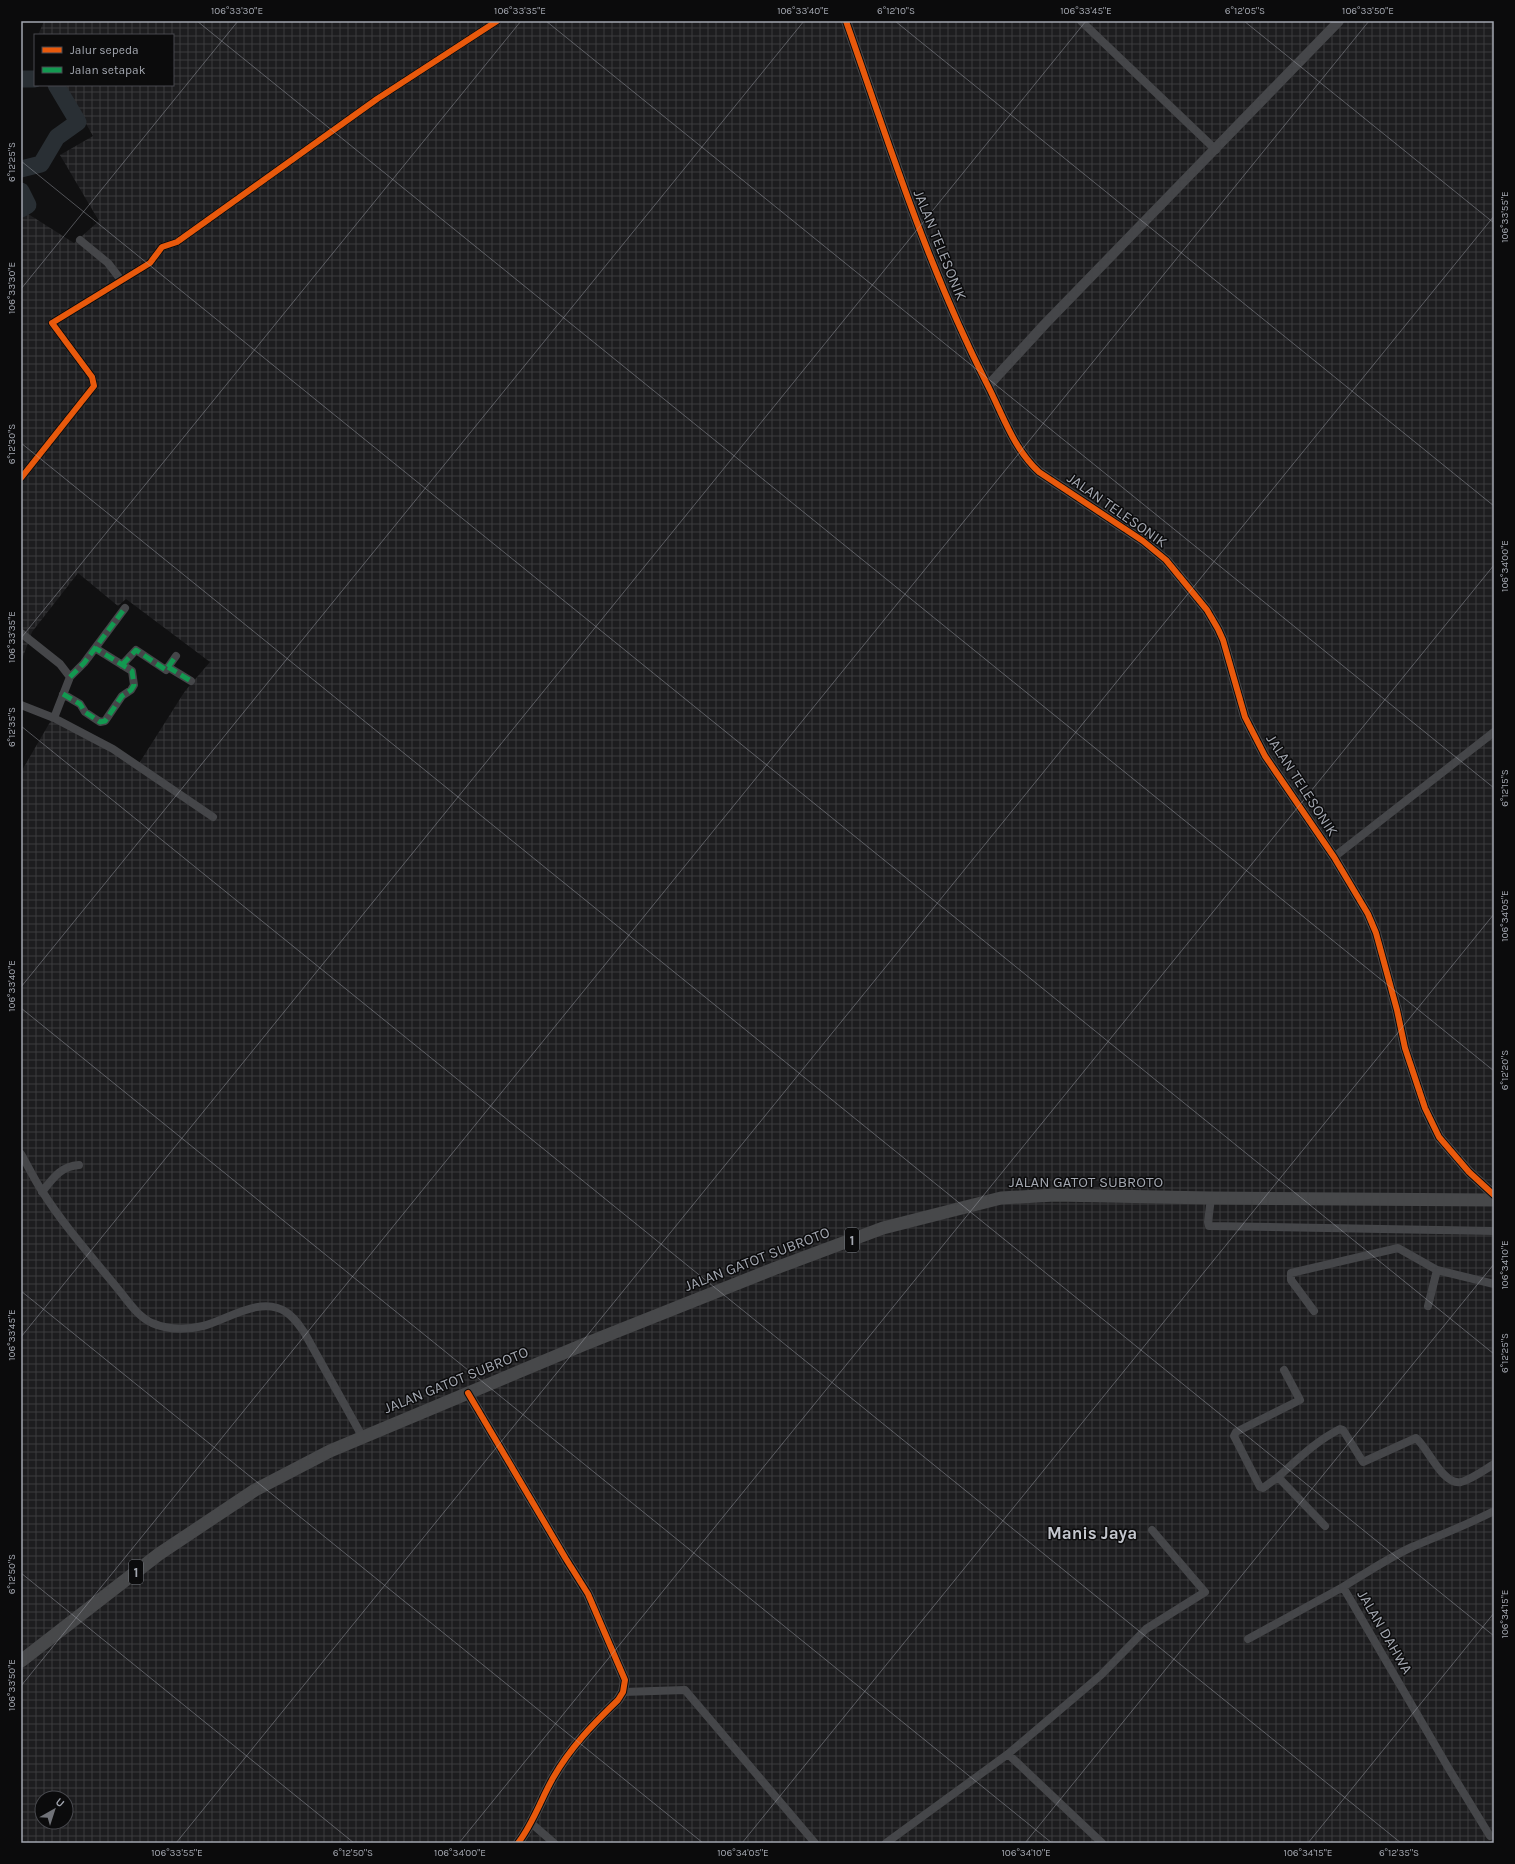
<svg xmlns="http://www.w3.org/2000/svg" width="1515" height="1864" viewBox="0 0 1515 1864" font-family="Karla,sans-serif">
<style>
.industrial{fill:url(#industrial-grid);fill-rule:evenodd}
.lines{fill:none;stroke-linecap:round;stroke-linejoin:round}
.river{stroke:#292f34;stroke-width:17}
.minor{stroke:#454649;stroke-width:8}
.tertiary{stroke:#454649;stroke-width:10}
.trunk{stroke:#47484a;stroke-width:13}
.quiet{stroke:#139951;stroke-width:5;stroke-dasharray:10 5;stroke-linecap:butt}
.cycleway-casing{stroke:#0b0b0c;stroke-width:8}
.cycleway{stroke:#e8590c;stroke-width:6}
.ticks{fill:none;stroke:#a3a7b0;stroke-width:1;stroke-opacity:0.45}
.labels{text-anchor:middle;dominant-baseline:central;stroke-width:3;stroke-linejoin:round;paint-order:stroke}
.shield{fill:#0b0b0c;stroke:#75787f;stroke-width:1}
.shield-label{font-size:14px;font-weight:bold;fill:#a3a7b0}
.street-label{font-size:15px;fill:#a3a7b0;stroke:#0b0b0c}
.quarter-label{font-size:17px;font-weight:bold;fill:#c3c6cd;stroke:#0b0b0c}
.neatline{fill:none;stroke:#a3a7b0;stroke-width:1.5}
.ticks-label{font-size:10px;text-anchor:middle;fill:#a3a7b0}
</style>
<defs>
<pattern id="industrial-grid" width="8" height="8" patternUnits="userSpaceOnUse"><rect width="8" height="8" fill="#1d1d1f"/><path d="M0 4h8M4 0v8" fill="none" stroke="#3b3b3d"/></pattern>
</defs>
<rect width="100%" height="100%" fill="#101011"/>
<path class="industrial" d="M44,21h1450v1822h-1473v-1071l32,-55 85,48 47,-74 25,-29 -84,-63 -8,7 -40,-33 -46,59 -11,30v-444l4,-6 49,31 25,-22 -39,-66 33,-19 -29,-51h109v-50h-135zM42,1798h24v24h-24z"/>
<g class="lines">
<path class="river" d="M21,79h14
M21,169l20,-5 16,-27 21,-15 -22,-37
M21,191l7,14 -7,4"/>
<path class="minor" d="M1081,21l135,129
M80,240l28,23 13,17
M21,478l73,-92 -2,-9 -40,-54 98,-60 12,-16 15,-5 200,-143 120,-78
M21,633l39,31 10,13 -16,41
M122,665l14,-15 30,20 10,-14
M168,667l23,14
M70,677l14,-14 41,-55
M63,694l17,10 5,8 15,10 5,-1 17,-25 9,-6 3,-5 -2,-14 -37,-23
M21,705l33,13 59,31 100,68
M1334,857l160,-125
M21,1154c7,12 13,25 21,37 22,35 50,66 76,98 10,12 19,27 34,34 16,7 34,7 51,3 24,-6 58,-31 83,-14 8,5 13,13 18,20l58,104
M42,1192c11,-14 19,-26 37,-27
M1211,1198l-3,24 1,4 285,5
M1428,1306l9,-36
M1314,1311l-23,-31v-7l107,-25 39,22 57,14
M1278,1477l-15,11 -3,-1 -26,-51 2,-4 64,-32 -16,-30
M1325,1526l-47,-49c20,-18 38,-36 62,-48l3,1 20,32 53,-24c12,10 27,48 45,44 11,-3 23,-12 33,-18
M1248,1639l95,-52
M623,1692l62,-2 130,153
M1008,1754l94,89
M531,1823l23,20
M1490,1836l-41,-67 -106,-182c23,-14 45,-29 69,-40 28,-12 55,-22 82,-36
M886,1843l122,-89 93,-79 45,-46 59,-37 -53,-62"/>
<path class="tertiary" d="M846,21c43,123 82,247 141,363 16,31 26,64 52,88l104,69 23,19 41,50 11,19 5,11 22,77 20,39 69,101 34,57 8,19 21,77 8,38 20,60 14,29 30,35 25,23
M988,386l57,-62 294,-303
M468,1393l98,166 22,35 37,86 -2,12 -5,8c-25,24 -48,48 -65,78 -12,21 -20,46 -35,65"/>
<path class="trunk" d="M21,1661l138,-107 96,-64 75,-39 255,-107 191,-76 107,-40 118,-30 54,-3 156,3 283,2"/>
<path class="quiet" d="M122,665l14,-15 30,20 10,-14
M168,667l23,14
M70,677l14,-14 41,-55
M63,694l17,10 5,8 15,10 5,-1 17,-25 9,-6 3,-5 -2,-14 -37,-23"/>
<defs>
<path id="cycleway" d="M846,21c43,123 82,247 141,363 16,31 26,64 52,88l104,69 23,19 41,50 11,19 5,11 22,77 20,39 69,101 34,57 8,19 21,77 8,38 20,60 14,29 30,35 25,23
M21,478l73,-92 -2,-9 -40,-54 98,-60 12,-16 15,-5 200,-143 120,-78
M468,1393l98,166 22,35 37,86 -2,12 -5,8c-25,24 -48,48 -65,78 -12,21 -20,46 -35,65"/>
</defs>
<use href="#cycleway" class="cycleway-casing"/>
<use href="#cycleway" class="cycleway"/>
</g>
<path class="ticks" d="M197,21l1297,1050M546,21l948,767M895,21l599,485M1244,21l250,202M21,161l1473,1193M21,289l217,-268M21,443l1473,1193M21,638l500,-617M21,726l1380,1117M21,987l783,-966M21,1008l1031,835M21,1291l682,552M21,1337l1065,-1316M21,1573l333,270M21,1686l1348,-1665M176,1843l1318,-1627M459,1843l1035,-1278M742,1843l752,-929M1025,1843l469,-579M1308,1843l186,-230"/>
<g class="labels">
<g class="shield">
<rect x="845" y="1228" width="14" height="24" rx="3"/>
<rect x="129" y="1560" width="14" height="24" rx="3"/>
</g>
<g class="shield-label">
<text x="852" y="1240">1</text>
<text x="136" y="1572">1</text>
</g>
<g class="street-label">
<text transform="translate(940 245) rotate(68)">JALAN TELESONIK</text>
<text transform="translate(1117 510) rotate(35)">JALAN TELESONIK</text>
<text transform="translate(1302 785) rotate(57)">JALAN TELESONIK</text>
<text x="1086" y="1182">JALAN GATOT SUBROTO</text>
<text transform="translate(757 1259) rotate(-21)">JALAN GATOT SUBROTO</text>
<text transform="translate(456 1380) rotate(-22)">JALAN GATOT SUBROTO</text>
<text transform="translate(1385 1632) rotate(60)">JALAN DAHWA</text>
</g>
<g class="quarter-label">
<text x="1092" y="1533">Manis Jaya</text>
</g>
</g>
<rect width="1515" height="1864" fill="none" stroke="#0b0b0c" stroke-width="44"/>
<rect x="34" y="34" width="140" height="52" fill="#0b0b0c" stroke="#48494e"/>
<rect x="42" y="47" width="20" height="6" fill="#e8590c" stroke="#48494e"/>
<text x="70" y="54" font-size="12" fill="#a3a7b0">Jalur sepeda</text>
<rect x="42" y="67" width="20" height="6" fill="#139951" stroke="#48494e"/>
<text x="70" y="74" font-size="12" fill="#a3a7b0">Jalan setapak</text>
<g transform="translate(54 1810) rotate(39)"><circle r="19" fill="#0b0b0c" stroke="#48494e"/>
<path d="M0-3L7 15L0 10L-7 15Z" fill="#707278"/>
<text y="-6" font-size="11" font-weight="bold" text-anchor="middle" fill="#a3a7b0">U</text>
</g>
<rect x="22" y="22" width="1471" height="1820" class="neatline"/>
<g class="ticks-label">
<text x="237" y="14">106°33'30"E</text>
<text x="520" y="14">106°33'35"E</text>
<text x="803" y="14">106°33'40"E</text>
<text x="896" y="14">6°12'10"S</text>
<text x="1086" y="14">106°33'45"E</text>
<text x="1245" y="14">6°12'05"S</text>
<text x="1368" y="14">106°33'50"E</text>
<text transform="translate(11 162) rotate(-90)" y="4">6°12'25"S</text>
<text transform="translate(1504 217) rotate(-90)" y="4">106°33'55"E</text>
<text transform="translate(11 288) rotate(-90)" y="4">106°33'30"E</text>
<text transform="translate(11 444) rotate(-90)" y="4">6°12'30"S</text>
<text transform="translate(1504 566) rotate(-90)" y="4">106°34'00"E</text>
<text transform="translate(11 637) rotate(-90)" y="4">106°33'35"E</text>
<text transform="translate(11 727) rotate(-90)" y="4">6°12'35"S</text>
<text transform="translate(1504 788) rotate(-90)" y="4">6°12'15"S</text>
<text transform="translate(1504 916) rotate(-90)" y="4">106°34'05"E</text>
<text transform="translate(11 986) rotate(-90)" y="4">106°33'40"E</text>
<text transform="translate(1504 1070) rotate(-90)" y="4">6°12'20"S</text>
<text transform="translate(1504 1265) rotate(-90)" y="4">106°34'10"E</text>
<text transform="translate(11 1335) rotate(-90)" y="4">106°33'45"E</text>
<text transform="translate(1504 1353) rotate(-90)" y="4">6°12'25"S</text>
<text transform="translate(11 1574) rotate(-90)" y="4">6°12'50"S</text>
<text transform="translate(1504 1614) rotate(-90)" y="4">106°34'15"E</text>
<text transform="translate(11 1685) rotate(-90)" y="4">106°33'50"E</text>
<text x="177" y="1856">106°33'55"E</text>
<text x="353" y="1856">6°12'50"S</text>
<text x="460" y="1856">106°34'00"E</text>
<text x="743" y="1856">106°34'05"E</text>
<text x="1026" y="1856">106°34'10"E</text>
<text x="1308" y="1856">106°34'15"E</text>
<text x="1399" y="1856">6°12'35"S</text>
</g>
</svg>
